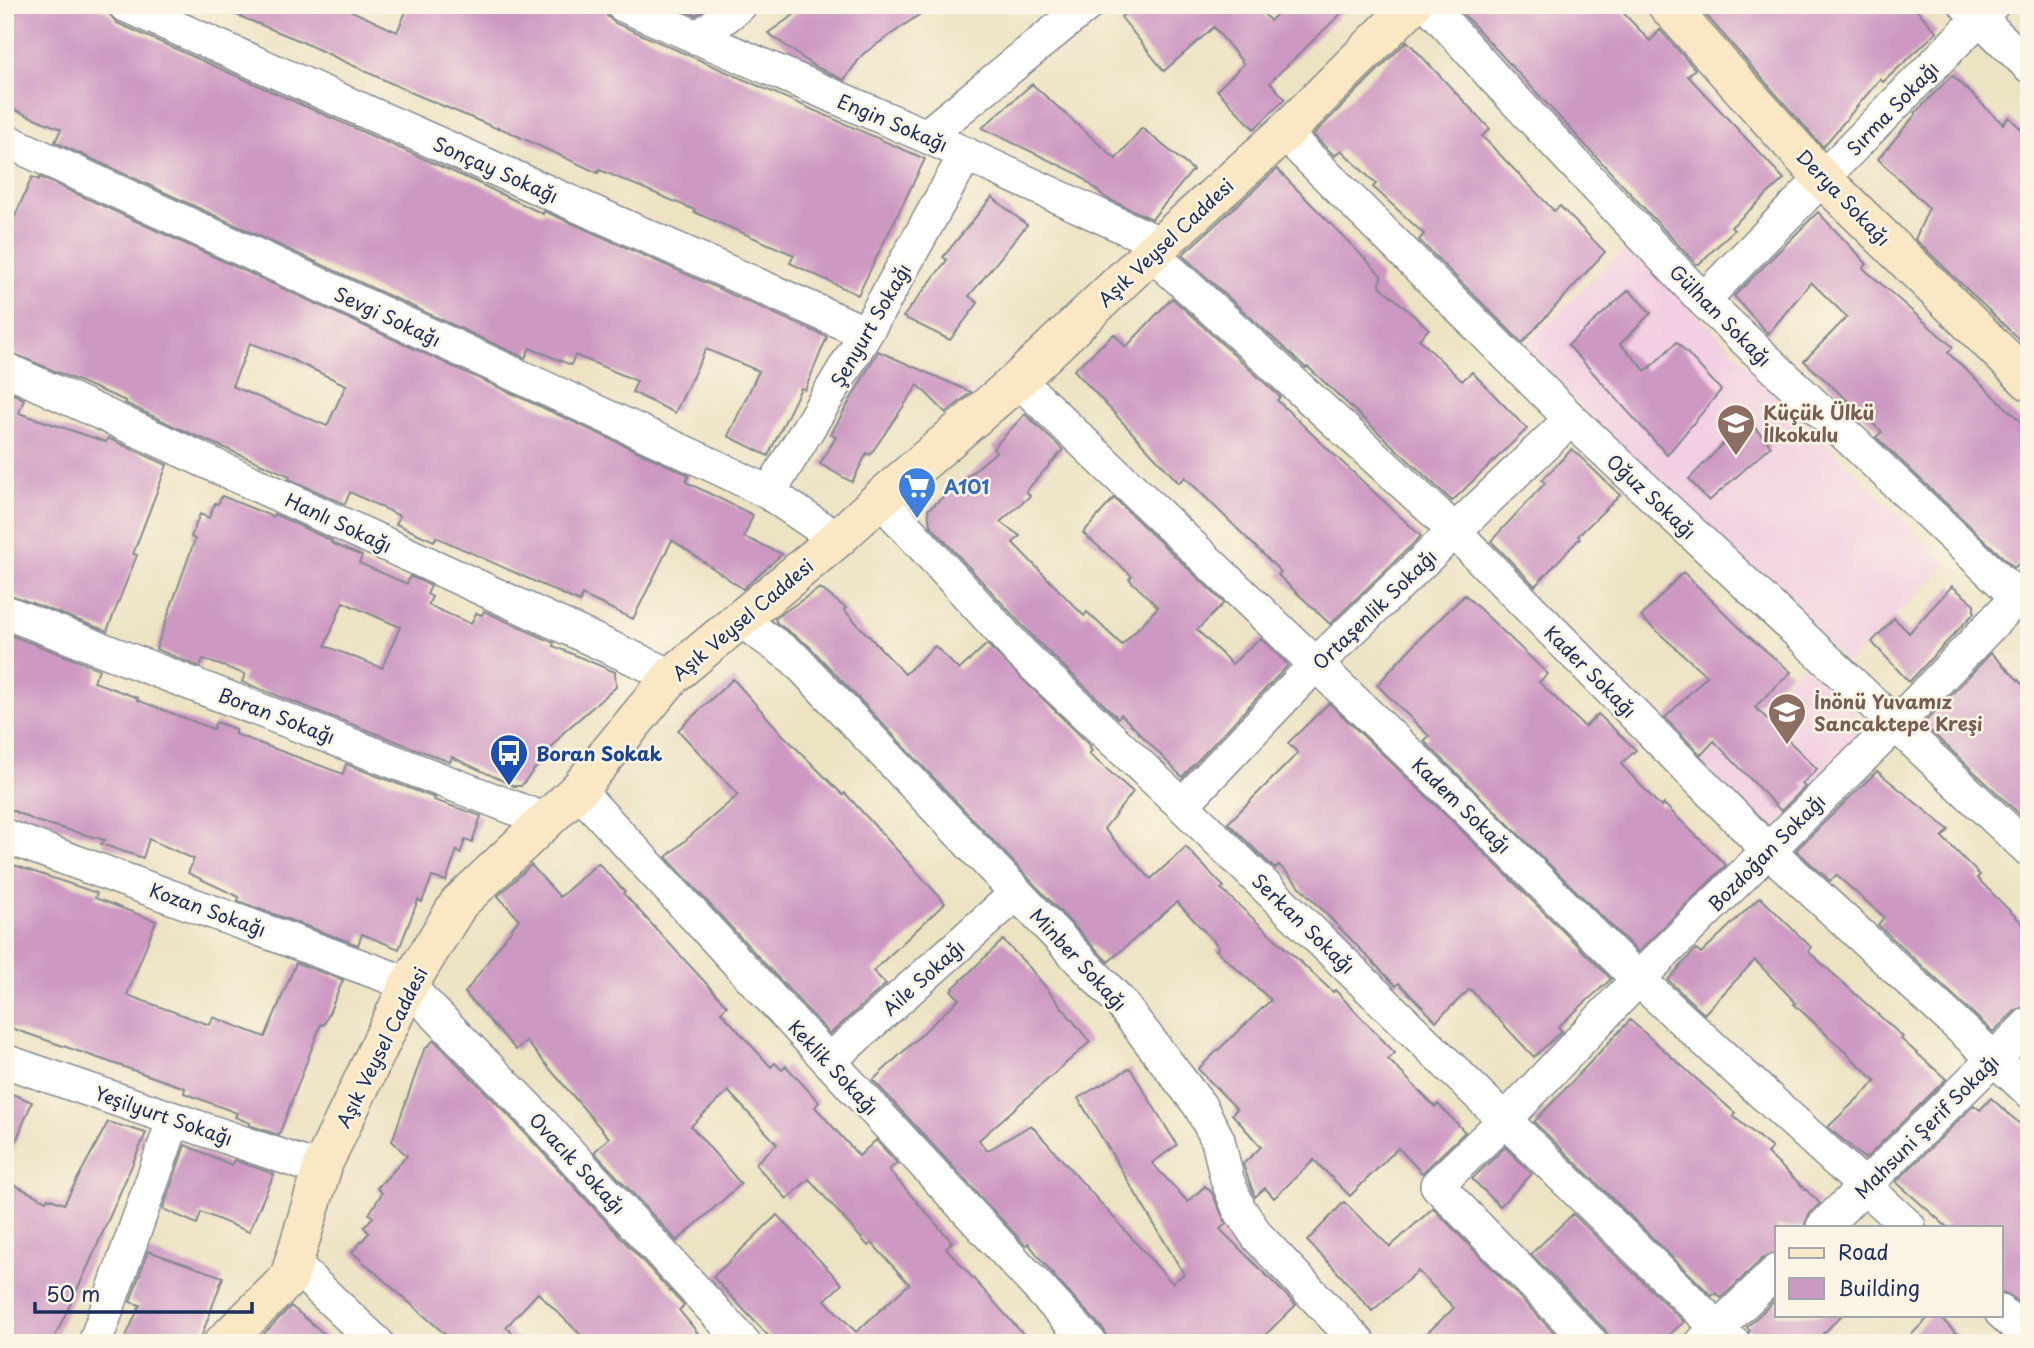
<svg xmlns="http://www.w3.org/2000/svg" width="2034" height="1348" viewBox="0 0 2034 1348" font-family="'Playpen Sans',sans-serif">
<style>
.built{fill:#f2cfe2}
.building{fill:#cd98c2;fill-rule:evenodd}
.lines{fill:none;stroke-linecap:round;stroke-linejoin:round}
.street-casing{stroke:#848990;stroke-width:36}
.secondary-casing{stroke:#848990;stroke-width:41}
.street{stroke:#fff;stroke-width:33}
.secondary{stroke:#fae7c3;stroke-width:38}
.labels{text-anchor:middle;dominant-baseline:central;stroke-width:5;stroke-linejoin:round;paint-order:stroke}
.street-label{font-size:19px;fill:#1b2f5e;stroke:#fcf5e5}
.education-label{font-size:19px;font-weight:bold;fill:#785e54;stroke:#fcf5e5;text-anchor:start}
.shop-label{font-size:19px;font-weight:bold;fill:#366cbe;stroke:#fcf5e5;text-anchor:start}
.transit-label{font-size:19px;font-weight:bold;fill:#164399;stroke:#fcf5e5;text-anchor:start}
</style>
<rect width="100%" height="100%" fill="#fcf5e5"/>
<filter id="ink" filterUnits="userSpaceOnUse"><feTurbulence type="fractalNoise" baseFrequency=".0143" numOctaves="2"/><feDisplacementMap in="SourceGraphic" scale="14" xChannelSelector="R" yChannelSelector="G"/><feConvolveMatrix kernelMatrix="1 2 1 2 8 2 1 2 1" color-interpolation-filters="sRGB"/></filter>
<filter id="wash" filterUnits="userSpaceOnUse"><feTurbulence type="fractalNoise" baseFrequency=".00686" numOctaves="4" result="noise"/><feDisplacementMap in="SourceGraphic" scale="28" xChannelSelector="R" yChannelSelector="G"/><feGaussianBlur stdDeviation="1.57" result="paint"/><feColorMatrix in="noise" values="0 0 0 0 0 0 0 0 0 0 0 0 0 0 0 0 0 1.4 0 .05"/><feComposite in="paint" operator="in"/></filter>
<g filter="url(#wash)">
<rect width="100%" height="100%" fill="#ece3c3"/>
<path class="built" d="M1628,245l320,320 -101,98 -326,-314z
M1803,665l70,63 -104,107 -70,-71z"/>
<g id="blocks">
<path class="building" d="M5,5h86l17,7 9,11 359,159 67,32 1,-3 283,126 -22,53 -4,-2 -33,68 -40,-20 31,-65 -53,-22 -31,64 -43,-21 5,-11 -62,-26 -4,10 -41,-17 -5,10 -470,-216 6,-13 -56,-23z
M212,5h127l58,27 12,-27h195l3,11 8,7 310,136 -67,136 -68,-32 4,-8 -100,-43 1,-2 -95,-40 -2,3 -100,-46v2l-88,-37 -112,-52z
M672,5h37l-13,10z
M808,5h125l-70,49 -19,26 -30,-14 -46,-33z
M1135,5h122l13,16 16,-16h64l-80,77 15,17 -31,30 -37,-39 27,-26 -30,-37 -50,44 -43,-54z
M1455,5h161l34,36 10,-11 35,39 -7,7 96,103 -53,48 3,3 -35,34h-3z
M1697,5h215l25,27 -54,50 -3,-3 -57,68z
M1407,41l83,88 -8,7 72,75 6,-5 45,46 -83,91 -103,-103 5,-6 -51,-47 3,-3 -35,-34 -6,6 -22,-21z
M1952,75l51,49 6,-7 20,20v212l-114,-110 14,-31 -51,-49 38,-45 -1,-1z
M1032,84l84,75 26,-31 51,42 -41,49 -46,-21 -28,-24 -96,-46z
M1277,169l104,106 -1,11 49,43 -10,10 43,42 10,-9 55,57 -75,72 -144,-134 -2,1 -124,-113z
M32,177l7,3 1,-3 649,298 -3,7 67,33 -9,22 38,17 -39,35 -71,-49 -39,79 -51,-24 -2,7 -144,-65 -2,4 -38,-17 4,-8 -50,-24 -5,12 -56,-25 1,-3 -110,-47 -55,-26 1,-2 -121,-51v-111zM250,343l32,12 64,30 -19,41 -95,-40z
M992,197l35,28 -58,71 9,7 -28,37 -47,-23 44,-57 -4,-3z
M1818,212l49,52 -4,4 90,79 -5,6 81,76v126l-15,13 -138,-131 6,-5 -78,-71 43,-44 -36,-35 -43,52 -34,-38z
M1629,290l22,23 -31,31 26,27 31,-29 44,48 -54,65 -99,-110z
M1172,298l108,99 -3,3 34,33 110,103 -91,88 -52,-49 3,-3 -96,-95 -6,6 -105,-113 40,-36 12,13z
M878,351l93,41 -25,21 -28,-28 -48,70 -3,-2 -15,29 -32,-18 16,-27 -5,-3z
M5,390l19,9 -5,14 87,29 2,-4 59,27 -34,89 4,1 -30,76 -102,-38z
M1025,414l38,36 -37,41 4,5 -30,26 20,14 -7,7 71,73 3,-4 35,33 36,-38 -29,-28 3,-3 -49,-43 31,-35 110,105 -27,27 35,34 28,-26 28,27 -106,112 -61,-63 -3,4 -83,-79 -105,-114 -2,-15 68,-58 -3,-4z
M1747,419l24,27 -62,55 -20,-22z
M1572,449l48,46 -42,41 2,2 -45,48 -44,-45 54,-58 -3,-3z
M222,496l51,21 1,-3 58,27 -1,2 31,13 -3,7 48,21 3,-8 21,10 -4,8 5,3 -4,8 43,19 5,-11 6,2 2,-4 70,32 -1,3 62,26 1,15 -52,45 -43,54h-7l-62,-29 -2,5 -208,-80 3,-8 -42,-15 -3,8 -44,-18 39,-110 -4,-2 9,-23 9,4 6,-15 3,1zM343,602l57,25 -18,41 -57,-22z
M1683,572l63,62 45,38 -36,35 62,62 -15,15 3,3 -24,24 -67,-70 -13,14 -36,-37 42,-42 -66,-59z
M1952,586l22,18v9l-65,69 -37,-40 22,-24 15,15z
M820,588l26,20 -2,2 61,64 30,-28 24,24 28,-26 104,102 -2,2 3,3 -3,3 44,38 -29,37 47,50 35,-32 38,40 -3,2 112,103 2,-2 60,63 -7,6 47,48 3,-3 27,28 -43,41 -24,-25 -48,48 -36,-36 -40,38 -9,-10 -10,9 -12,-33 18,-17 -29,-33 5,-5 -39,-40 73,-69 -55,-50 3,-3 -42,-45 -69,60 -300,-317 -31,-22 -2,-4 3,-3z
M1465,595l83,79 -9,8 46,45 13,-13 38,36 -15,14 40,43 3,-3 62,61 -88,87 -214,-211 5,-5 -52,-51 42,-46z
M5,633l94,36 -5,13 44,16 -1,2 76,29 3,-7 19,7v5l108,40 3,-10 89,34 -1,2 47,16 -9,26 -7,-2 -5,14 -3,-4 -11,31 -14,-4 -10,25 -4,-2 -19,49 -37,-15 -4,11 -120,-44 1,-4 -51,-24 6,-14 -45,-20 -6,19 -42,-14 4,-4 -69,-19 -31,-14z
M1991,653l38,38v132l-106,-99z
M733,679l51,57 59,59 2,-2 100,110 -72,68 13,13 -56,50 -164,-177 72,-62 -60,-65z
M1329,703l124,119 158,157 -53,48 4,4 -28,26 -64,-68 -34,32 -37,-38 -3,3 -117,-121 -4,4 -47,-46 70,-70 -10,-10z
M1877,771l72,59 -7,7 38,38 -3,3 52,52v75l-13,5 -23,22 -115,-107 6,-8 -48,-42 -6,6 -34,-31z
M5,862l92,31 -2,5 61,23 -29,74 83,30 3,-8 52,20 31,-74 47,17 -19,45 -3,-1 -42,111 -30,-10 1,-2 -15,-6 2,-4 -53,-20 1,-5 -180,-62z
M598,863l27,29 -2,1 104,113 -6,6 50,55 4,-4 7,7 4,-4 33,36 -4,5 44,49 17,-16 21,23 -8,7 63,72 -6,6 85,95h-256l-62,-66 64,-62 65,69 -17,16 31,32 53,-48 -37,-41 -4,3 -59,-67 -22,20 -32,-35 22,-20 -49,-53 -37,35 50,58 -64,57 -83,-89 15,-14 -83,-97 -10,9 -51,-57 54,-74 -21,-23 33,-31 29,32z
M1760,897l51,50 -3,4 95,86 -2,2 45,40 -81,80 -37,-32 48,-46 -82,-77 2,-1 -41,-43 -51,54 -36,-34 28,-31 5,4z
M1003,940l27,28 60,74 -111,98 8,11 44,-26 141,158 12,-9 -106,-176 52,-30 47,77 -25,18 36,39 17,-16 7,7 14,31 -6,5 76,76 -39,38h-148l-5,-13 -45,-48 -31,-39 -2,3 -153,-166 86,-81 -8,-9z
M1630,1020l105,93 -2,3 39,32 -5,5 53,50 -11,11 -5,13h-27v25l-13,5 -43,41 -5,-5 -4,3 -178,-174z
M434,1040l77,78 173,188 -5,4 27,33h-117l-51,-50 -32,34 17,16h-68l-103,-91 17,-19 -5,-6 9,-10 -4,-3 13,-21 -5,-5 30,-32 -15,-15 32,-91z
M5,1091l27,11 -26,64h-1z
M1991,1098l38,34v180l-15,-14 -13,-5v-66h-54l-51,-45 78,-77 6,5z
M108,1122l38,11 -56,129 -38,81h-47v-163l41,21 2,-3 16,6z
M185,1145l47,20 2,-5 40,14 -25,58 -48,-20 -4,12 -34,-15z
M1505,1147l27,27 -32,32 -28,-27z
M1344,1202l46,45 43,-39 131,135h-148l38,-35 -36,-37 -46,40 -40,-45 -25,-25z
M1573,1214l111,108 -24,21h-46l-9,-13 -74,-76z
M148,1251l75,26 -24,66h-76l17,-38 -10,-3z
M1777,1298v17h65l-28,28h-62l-4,-11 2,-1 -3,-4z
M291,1306l44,37h-80z
M1931,1315h7l28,28h-63z"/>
</g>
</g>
<g filter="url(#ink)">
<use href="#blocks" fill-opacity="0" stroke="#848990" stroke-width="2"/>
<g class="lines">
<defs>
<path id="street" d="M125,5l741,328
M623,5l303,131 235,108
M1429,5l68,76 206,219 326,308
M1966,5l63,61
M698,38l42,-33
M1284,133l287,286 458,431
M926,136l161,-131
M5,140l718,330 46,23 68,46
M1151,253l285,260 332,337 261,241
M1703,300l289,-295
M5,369l667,307
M1018,380l448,428 172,171 271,248
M769,493l97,-160 100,-179
M880,499l141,154 161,152 551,538
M5,612l543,209
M740,620l54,38 325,343 81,105 18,34 9,39 12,30 19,28 101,106
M578,790l512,553
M1182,805l134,-141 255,-245
M5,836l404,148
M408,986l117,119 219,238
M5,1061l317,109
M829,1061l188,-168
M1823,1227l206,-203
M293,1264l84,79
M2001,1312l28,26
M95,1343l79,-224
M1591,1343l-154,-158 68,-65 133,-141 258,-255 133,-139
M1702,1343l75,-72"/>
<path id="secondary" d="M1667,5l156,174 206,202
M223,1343l66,-65 35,-116 84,-176 51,-83 119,-113 94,-114 165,-137 43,-40 138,-119 133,-127 133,-120 128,-128"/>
</defs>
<use href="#street" class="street-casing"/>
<use href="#secondary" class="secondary-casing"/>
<use href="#street" class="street"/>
<use href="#secondary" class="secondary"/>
</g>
</g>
<defs>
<symbol id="school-pin" viewBox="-11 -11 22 30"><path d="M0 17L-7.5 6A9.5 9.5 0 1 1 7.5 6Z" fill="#8d6e63" stroke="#fcf5e5"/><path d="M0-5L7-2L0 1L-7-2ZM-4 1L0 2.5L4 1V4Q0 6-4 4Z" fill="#fff"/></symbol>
<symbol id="supermarket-pin" viewBox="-11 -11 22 30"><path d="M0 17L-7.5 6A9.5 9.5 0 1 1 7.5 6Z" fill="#3f7fe0" stroke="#fcf5e5"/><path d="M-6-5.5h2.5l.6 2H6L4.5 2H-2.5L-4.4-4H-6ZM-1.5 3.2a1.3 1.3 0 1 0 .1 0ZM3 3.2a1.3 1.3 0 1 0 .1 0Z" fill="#fff"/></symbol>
<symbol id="bus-pin" viewBox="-11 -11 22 30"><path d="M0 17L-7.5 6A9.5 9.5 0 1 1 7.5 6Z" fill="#1a4fb4" stroke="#fcf5e5"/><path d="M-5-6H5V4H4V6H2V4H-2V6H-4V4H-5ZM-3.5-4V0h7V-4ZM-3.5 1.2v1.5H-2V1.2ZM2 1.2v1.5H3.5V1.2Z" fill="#fff"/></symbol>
</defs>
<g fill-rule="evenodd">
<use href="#school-pin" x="1714" y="401" width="44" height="60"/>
<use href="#supermarket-pin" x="895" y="464" width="44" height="60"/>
<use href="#school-pin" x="1765" y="690" width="44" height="60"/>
<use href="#bus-pin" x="487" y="731" width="44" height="60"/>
</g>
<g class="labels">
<g class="street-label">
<text transform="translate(1892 108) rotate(-46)">Sırma Sokağı</text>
<text transform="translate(893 122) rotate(23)">Engin Sokağı</text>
<text transform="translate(496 169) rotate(24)">Sonçay Sokağı</text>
<text transform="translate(1844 197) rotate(46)">Derya Sokağı</text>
<text transform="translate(1165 242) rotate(-43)">Aşık Veysel Caddesi</text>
<text transform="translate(1721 315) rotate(45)">Gülhan Sokağı</text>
<text transform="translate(388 316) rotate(25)">Sevgi Sokağı</text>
<text transform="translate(870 325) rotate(-60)">Şenyurt Sokağı</text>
<text transform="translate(1652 496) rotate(43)">Oğuz Sokağı</text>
<text transform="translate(339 522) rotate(25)">Hanlı Sokağı</text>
<text transform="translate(1374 609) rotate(-44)">Ortaşenlik Sokağı</text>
<text transform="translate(742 619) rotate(-40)">Aşık Veysel Caddesi</text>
<text transform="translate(1591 671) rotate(45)">Kader Sokağı</text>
<text transform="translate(277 715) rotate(21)">Boran Sokağı</text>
<text transform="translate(1462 805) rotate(44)">Kadem Sokağı</text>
<text transform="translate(1766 852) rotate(-45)">Bozdoğan Sokağı</text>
<text transform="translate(208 909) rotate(20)">Kozan Sokağı</text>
<text transform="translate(1304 923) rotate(44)">Serkan Sokağı</text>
<text transform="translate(1079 959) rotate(47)">Minber Sokağı</text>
<text transform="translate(923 977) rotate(-42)">Aile Sokağı</text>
<text transform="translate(381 1047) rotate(-63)">Aşık Veysel Caddesi</text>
<text transform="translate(834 1067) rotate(47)">Keklik Sokağı</text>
<text transform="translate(164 1115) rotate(19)">Yeşilyurt Sokağı</text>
<text transform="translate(1926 1126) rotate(-45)">Mahsuni Şerif Sokağı</text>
<text transform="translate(578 1163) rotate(47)">Ovacık Sokağı</text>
</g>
<g class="education-label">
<text x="1763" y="412">Küçük Ülkü<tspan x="1763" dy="22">İlkokulu</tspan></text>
<text x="1814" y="701">İnönü Yuvamız<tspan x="1814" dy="22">Sancaktepe Kreşi</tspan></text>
</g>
<g class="shop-label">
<text x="944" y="486">A101</text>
</g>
<g class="transit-label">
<text x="536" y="753">Boran Sokak</text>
</g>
</g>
<rect width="2034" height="1348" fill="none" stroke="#fcf5e5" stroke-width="28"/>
<rect x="1775" y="1226" width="228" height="91" fill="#fcf5e5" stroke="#a2a6af" stroke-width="2"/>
<rect x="1789" y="1248" width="35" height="10" fill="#fae7c3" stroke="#a2a6af" stroke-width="2"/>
<text x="1838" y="1260" font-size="21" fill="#1b2f5e">Road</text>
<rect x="1789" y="1278" width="35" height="21" fill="#cd98c2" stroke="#a2a6af" stroke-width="2"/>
<text x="1838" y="1296" font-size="21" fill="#1b2f5e">Building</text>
<path d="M35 1302v10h217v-10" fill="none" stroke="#1b2f5e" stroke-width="3.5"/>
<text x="46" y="1302" font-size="21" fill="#1b2f5e" stroke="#fcf5e5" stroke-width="5" paint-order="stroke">50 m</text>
</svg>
